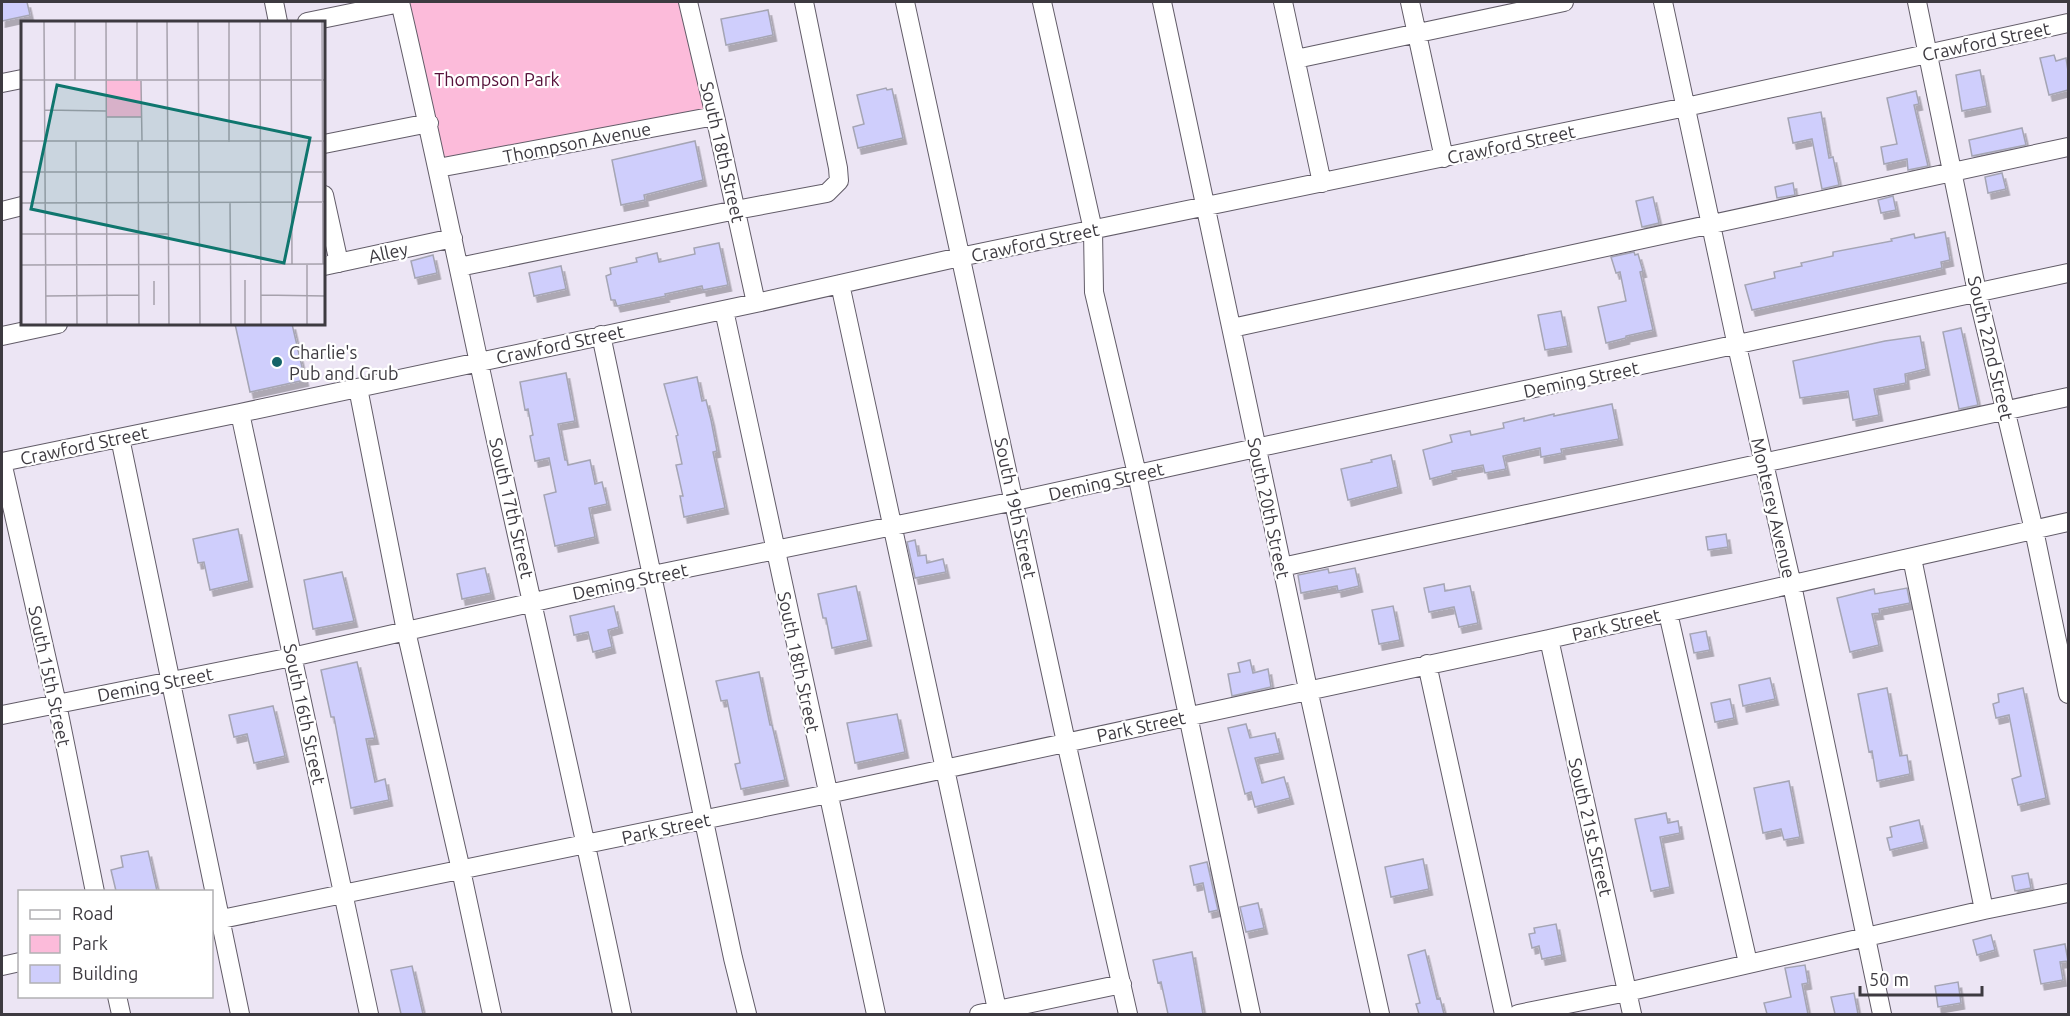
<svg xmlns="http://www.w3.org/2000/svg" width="2070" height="1016" viewBox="0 0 2070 1016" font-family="Ubuntu,sans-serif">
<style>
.green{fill:#fcbbda}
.building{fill:#cfcefc;stroke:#a5a5b4;stroke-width:1.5;filter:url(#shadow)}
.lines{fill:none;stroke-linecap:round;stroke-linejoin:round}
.minor-casing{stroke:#625c68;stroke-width:20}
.minor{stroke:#fff;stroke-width:18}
.poi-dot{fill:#146369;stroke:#fff;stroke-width:2}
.labels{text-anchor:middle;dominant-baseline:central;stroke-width:4.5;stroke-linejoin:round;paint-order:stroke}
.street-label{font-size:18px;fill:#3d3a40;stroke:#fff}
.park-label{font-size:18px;fill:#551039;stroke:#fff}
.poi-label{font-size:18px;fill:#3d3a40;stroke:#fff;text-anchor:start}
.inset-road{fill:none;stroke:#a6a1ac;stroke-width:1.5}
.view{fill:#0f766e;fill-opacity:0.15;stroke:#0f766e;stroke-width:3}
.inset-edge{fill:none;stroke:#3d3a40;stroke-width:3}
</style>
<defs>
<filter id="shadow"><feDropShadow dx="3.5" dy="6" stdDeviation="0" flood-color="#0004"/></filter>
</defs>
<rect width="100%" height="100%" fill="#ece5f4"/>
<path class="green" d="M400,2h288l27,114 -277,52z"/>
<path class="building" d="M2,2h25l3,13 -28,6z
M768,10l5,25 -47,10 -5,-26z
M2054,55l2,6 10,-3 2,13v19l-19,5 -9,-37z
M1980,70l7,36 -25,5 -6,-36z
M886,88l1,2 5,-1 11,49 -45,10 -5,-21 11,-3 -7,-29z
M1916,91l3,13 -5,1 14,61 -20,4 -1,-11 -23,5 -3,-17 16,-3 -10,-46z
M1821,112l8,46 4,-1 6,28 -17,4 -10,-50 -19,4 -5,-25z
M2022,128l4,17 -54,11 -3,-16z
M695,141l8,39 -59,15 1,5 -24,5 -9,-45z
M2002,173l4,16 -18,4 -3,-16z
M1793,183l2,12 -18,3 -2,-11z
M1893,196l3,14 -15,3 -3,-13z
M1653,197l6,26 -17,4 -6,-26z
M1945,232l5,28 -9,2 1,6 -190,42 -7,-25 30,-7 -1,-6 28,-6 -1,-3 32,-7v-4l59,-11 -1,-2 23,-5 1,4z
M719,243l9,42 -25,5 -1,-4 -37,8 1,2 -49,10 -2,-6h-4l-5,-24 5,-2 -1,-6 27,-6 -1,-4 21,-5 2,9 36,-8 -1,-6z
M1634,252l1,3 3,-1 5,17 -3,1 13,58 -27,6v2l-20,5 -8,-36 28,-6 -6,-29 -4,1 -5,-16z
M433,255l4,18 -22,5 -4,-17z
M561,266l5,23 -32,7 -5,-23z
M1561,311l7,35 -23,4 -7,-35z
M235,324h57l13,56 -55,12z
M1961,328l17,77 -19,4 -16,-77z
M1920,336l6,33 -21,5 1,9 -32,6 5,26 -26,5 -5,-29 -48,7 -7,-37 92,-20z
M566,373l9,48 -17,3 7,36h2l1,5 22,-5 5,24 7,-2 5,22 -18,4 6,29 -40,9 -11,-51 12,-3 -7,-34 -14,3 -5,-25 3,-1 -5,-26 -3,1 -5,-28z
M697,377l5,24 4,-1 5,20 6,31 -4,1 12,56 -41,9 -4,-21h3l-7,-31 6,-1 -6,-28 2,-1 -14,-51z
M1612,404l7,35 -58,10 1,4 -21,4 -1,-9 -37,8 3,13 -21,4 -2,-8 -31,6 1,2 -23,6 -7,-29 29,-8 -2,-7 20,-4 1,4 33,-7 -1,-5 21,-5v3l30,-7v2z
M1391,455l7,32 -50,13 -7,-31 31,-7 -1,-2z
M238,529l11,52 -39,9 -6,-28 -6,1 -5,-24z
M1726,534l2,13 -20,3 -2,-13z
M915,540l3,16 8,-1 1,8 16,-4 3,13 -31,6 -8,-36z
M485,568l6,25 -29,6 -5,-25z
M1355,568l4,18 -21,5 -1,-5 -36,7 -3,-18 30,-6 1,4z
M342,572l12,49 -41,8 -9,-49z
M1444,584l1,7 25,-5 8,37 -19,4 -5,-20 -25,5 -5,-24z
M856,586l12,54 -36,8 -6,-30h-3l-5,-24z
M1907,588l3,15 -31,6 1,4 -8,1 7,31 -29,7 -13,-54 37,-9 1,5z
M614,606l5,21 -11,3 4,17 -19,5 -5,-20 -14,3 -4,-19z
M1393,606l7,34 -21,4 -7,-34z
M1706,631l4,19 -16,3 -4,-19z
M1250,660l3,13 15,-4 3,18 -39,9 -4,-22 12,-2 -2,-9z
M357,662l18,76 -9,1 9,43 10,-3 4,21 -38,8 -17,-91h-3l-10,-47z
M759,672l11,53h2l13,55 -44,9 -6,-25 5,-1 -13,-63 -6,1 -5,-20z
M1770,678l5,21 -32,7 -4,-21z
M1887,688l13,68 7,-1 3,19 -33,7 -5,-30 -3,1 -11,-58z
M2023,688l23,110 -28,7 -6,-26 9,-3 -12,-61 -13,3 -3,-14 6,-2 -1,-8z
M1730,699l4,19 -19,4 -4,-19z
M273,706l12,50 -31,7 -7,-29 -13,3 -5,-22z
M897,714l8,38 -50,11 -8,-40z
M1246,724l4,14 25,-5 5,20 -25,5 7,25 22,-6 6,21 -35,9 -4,-15 -6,2 -17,-66z
M1789,781l11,56 -16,3 -3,-11 -18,4 -9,-45z
M1666,813l2,10 10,-2 2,12 -20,4 10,50 -19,4 -16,-72z
M1919,820l5,22 -34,8 -3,-12 5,-1 -2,-10z
M148,851l9,40h-41l-5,-21 12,-3 -2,-11z
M1423,859l6,30 -38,8 -6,-30z
M1207,862l11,48 -9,2 -6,-29 -9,2 -4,-19z
M2028,873l3,15 -16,3 -3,-15z
M1258,903l6,25 -18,4 -6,-25z
M1556,924l6,31 -20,4 -3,-13 -7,2 -3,-14 6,-1 -1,-5z
M1991,935l4,15 -18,5 -4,-15z
M2065,944l3,17 -8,1 3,18 -22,4 -7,-34z
M1425,950l12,49 3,-1 4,16h-25l-3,-10 4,-1 -12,-48z
M1192,952l11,62h-35l-7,-32 -3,1 -5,-23z
M1805,965l3,18 -6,1 6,30h-41l-3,-11 27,-6 -6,-29z
M412,966l11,48h-22l-10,-44z
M1958,982l3,21 -23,4 -3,-21z
M1854,993l4,21h-23l-4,-17z"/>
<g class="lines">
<defs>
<path id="minor" d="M274,2l4,20
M400,2c28,120 53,240 79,361 47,217 98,434 143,651
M688,2l27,114 41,187
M905,2l161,740 62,272
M1042,2l51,228 1,62 43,182 114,540
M1162,2l146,687 72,325
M1283,2l39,181
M1410,2l34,156
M1663,2l74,344 55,239 90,429
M1917,2l60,290 57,238 34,164
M307,22l93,-19
M1296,59l268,-57
M2,83l20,-4
M324,144l105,-21
M438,168l277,-52
M324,195l15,68
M2,211l20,-5
M324,266l129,-28
M459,267l277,-57 91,-17 12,-12 -1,-13 -34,-166
M840,284l158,730
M724,310l152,704
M1232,328l836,-181
M601,335l132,623 14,56
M2,336l56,-12
M358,388l48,243 55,239 31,144
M240,413l129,601
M120,438l120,576
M2,462l238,-49 516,-110 204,-46 726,-150 382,-84
M2,462l55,242 38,188
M1912,558l72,352
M1282,567l786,-170
M1668,613l80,350
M1549,639l83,375
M1427,664l77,350
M2,715l290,-58 361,-82 362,-74 241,-53 812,-175
M212,921l616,-127 721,-155 519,-117
M2,966l18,-4
M117,996l4,18
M979,1014l143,-30
M1518,1014l109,-22 357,-82 84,-17"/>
</defs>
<use href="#minor" class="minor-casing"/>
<use href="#minor" class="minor"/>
</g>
<circle class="poi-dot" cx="277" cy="362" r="6"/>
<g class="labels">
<g class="street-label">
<text transform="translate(1986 41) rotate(-12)">Crawford Street</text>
<text transform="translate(577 142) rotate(-11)">Thompson Avenue</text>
<text transform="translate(1511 144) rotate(-12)">Crawford Street</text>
<text transform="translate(723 152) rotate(77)">South 18th Street</text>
<text transform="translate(1035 242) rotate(-12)">Crawford Street</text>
<text transform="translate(388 252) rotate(-12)">Alley</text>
<text transform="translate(560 344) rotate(-12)">Crawford Street</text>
<text transform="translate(1991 348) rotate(77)">South 22nd Street</text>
<text transform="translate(1581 379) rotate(-12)">Deming Street</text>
<text transform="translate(84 445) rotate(-12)">Crawford Street</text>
<text transform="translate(1106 481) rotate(-13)">Deming Street</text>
<text transform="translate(512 508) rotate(77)">South 17th Street</text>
<text transform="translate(1016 508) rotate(78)">South 19th Street</text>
<text transform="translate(1269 508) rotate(78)">South 20th Street</text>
<text transform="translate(1774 508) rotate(77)">Monterey Avenue</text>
<text transform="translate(630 581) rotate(-12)">Deming Street</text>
<text transform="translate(1616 624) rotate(-13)">Park Street</text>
<text transform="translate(799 662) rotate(78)">South 18th Street</text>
<text transform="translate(50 676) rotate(78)">South 15th Street</text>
<text transform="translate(155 684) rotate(-11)">Deming Street</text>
<text transform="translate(305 714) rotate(78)">South 16th Street</text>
<text transform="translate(1141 726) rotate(-12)">Park Street</text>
<text transform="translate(1591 827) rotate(77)">South 21st Street</text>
<text transform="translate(666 828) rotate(-12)">Park Street</text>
</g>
<g class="park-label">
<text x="497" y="79">Thompson Park</text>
</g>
<g class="poi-label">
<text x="289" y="352">Charlie's<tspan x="289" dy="21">Pub and Grub</tspan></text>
</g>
</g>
<g transform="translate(21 21)">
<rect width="304" height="304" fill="#ece5f4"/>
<path d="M85,59l35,1 1,36h-36z" fill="#fcbbda"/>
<path class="inset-road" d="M23,0l2,304M54,0v59M85,0l1,304M116,0v60M146,0l2,304M177,0l2,304M208,0v121M239,0l1,304M270,0l1,243M301,0l1,243M0,59h305M120,60l1,60M24,89l61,1M85,96h36M0,120h305M55,120l1,184M117,120l1,184M0,151h305M0,182l305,-1M209,182l1,122M0,213h148M286,243v61M0,244l305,-1M224,259v45M133,260v24M240,274l65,1M25,275l93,-1M230,304h75"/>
<path class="view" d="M36,64l253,53 -26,125 -253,-54z"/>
<rect width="304" height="304" class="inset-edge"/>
</g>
<rect width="2070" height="1016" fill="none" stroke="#3d3a40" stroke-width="6"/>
<rect x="18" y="890" width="195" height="108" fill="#ffffff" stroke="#b1b0b3" stroke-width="1.5"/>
<rect x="30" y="910" width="30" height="9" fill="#ffffff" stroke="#b1b0b3" stroke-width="1.5"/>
<text x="72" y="920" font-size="18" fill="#3d3a40">Road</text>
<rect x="30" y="935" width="30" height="18" fill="#fcbbda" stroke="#b1b0b3" stroke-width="1.5"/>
<text x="72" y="950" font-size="18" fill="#3d3a40">Park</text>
<rect x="30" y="965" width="30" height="18" fill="#cfcefc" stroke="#b1b0b3" stroke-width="1.5"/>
<text x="72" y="980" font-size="18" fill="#3d3a40">Building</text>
<path d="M1860 986v9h122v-9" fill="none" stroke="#3d3a40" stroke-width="3"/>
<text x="1869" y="986" font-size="18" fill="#3d3a40" stroke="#ffffff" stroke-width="4.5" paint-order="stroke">50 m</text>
</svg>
